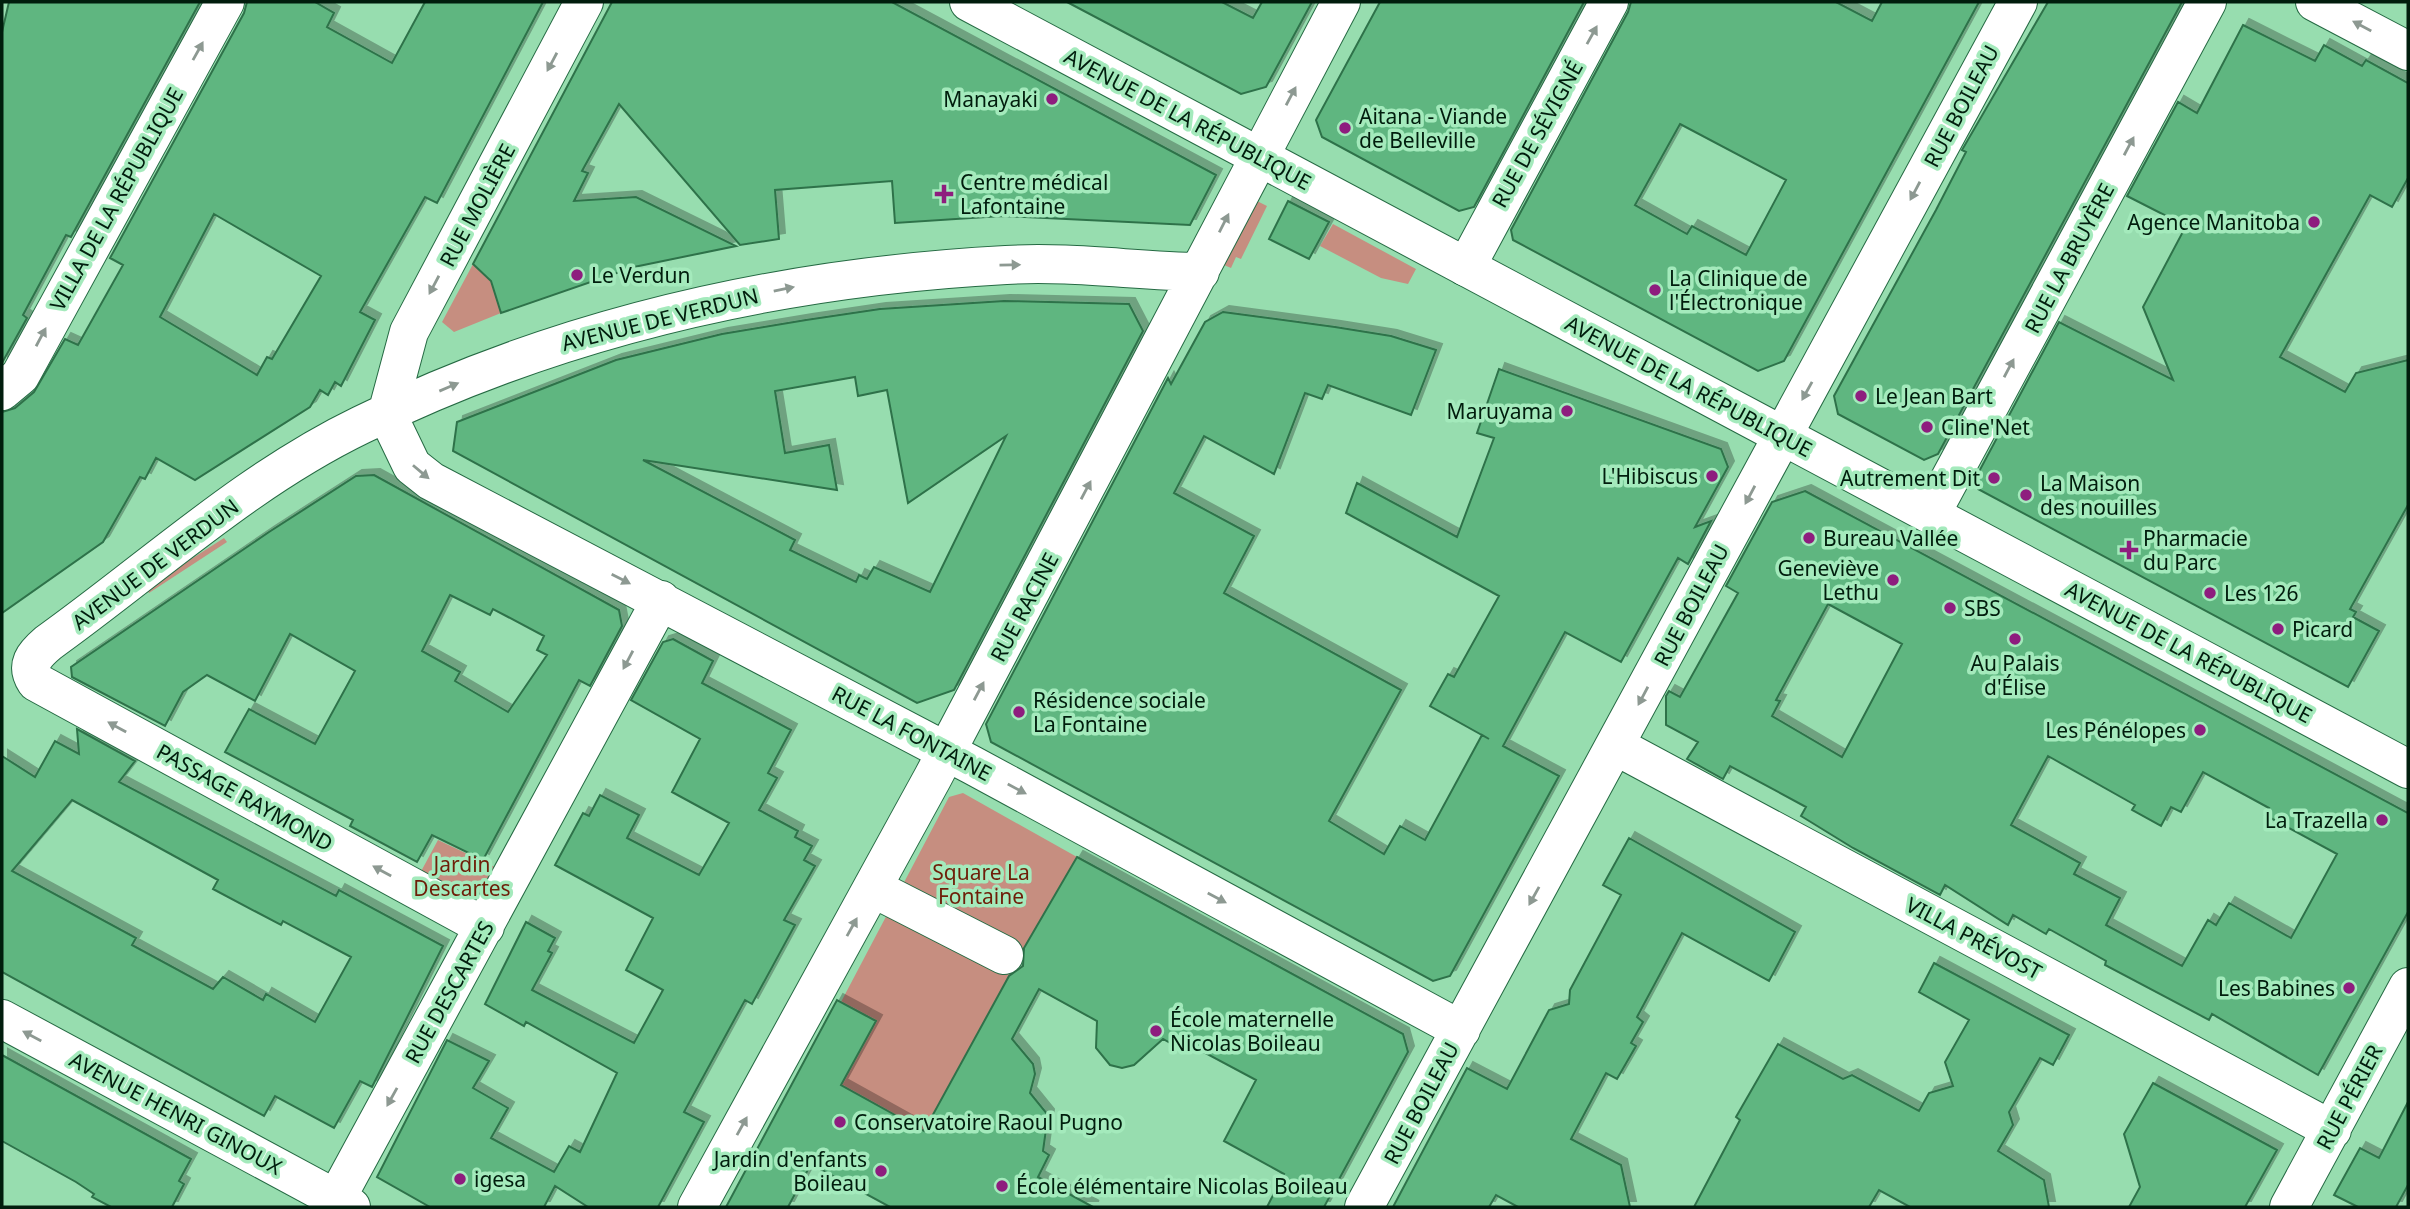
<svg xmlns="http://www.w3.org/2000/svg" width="2410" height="1209" viewBox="0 0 2410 1209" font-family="'Noto Sans',sans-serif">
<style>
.green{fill:#c68e80}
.building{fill:#5fb680;stroke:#2e724a;stroke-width:2;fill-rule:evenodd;filter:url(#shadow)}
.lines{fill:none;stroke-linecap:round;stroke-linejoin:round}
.minor-casing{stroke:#256a43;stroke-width:40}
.major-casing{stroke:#256a43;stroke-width:40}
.minor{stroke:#fff;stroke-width:38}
.major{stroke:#fff;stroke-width:38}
.oneway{fill:#8d9992}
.poi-dot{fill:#8e1d7e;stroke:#a4eabc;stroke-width:2.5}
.labels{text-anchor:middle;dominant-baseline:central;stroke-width:7;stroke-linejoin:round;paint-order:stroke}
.poi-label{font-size:21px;fill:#011d0d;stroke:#a4eabc;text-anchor:start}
.street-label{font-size:21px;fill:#011d0d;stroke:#a4eabc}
.park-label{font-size:21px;fill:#6e1e09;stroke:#a4eabc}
</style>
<defs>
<filter id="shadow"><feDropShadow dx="6" dy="-6" stdDeviation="0" flood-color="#0004"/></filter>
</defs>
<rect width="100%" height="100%" fill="#97ddaf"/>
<path class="green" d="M1257,201l10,5 -26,53 -5,-2 -5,11 -7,-3z
M1333,224l83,45 -8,15 -27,-6 -61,-32z
M473,264l18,17 10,32 -47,19 -12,-10z
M224,538l3,4 -78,51 -3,-5z
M963,793l114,64 -141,252 51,57 -146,-81 34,-64 -34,-19 108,-205z
M438,840l57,27 -14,27 -21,6 -42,-23z"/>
<path class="building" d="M9,2h191l-129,235 -5,-2 -43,80 4,3 -25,45v-331z
M247,2h68l19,11 -7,14 65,36 33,-61h118l-106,201 -12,-6 -65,115 15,8 -34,66 -6,-4 -7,13 -8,-5 -10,17 -115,73 -39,-22 -11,21 -5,-2 -37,65 -101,71v-201l13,-4 19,-16 31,-53 13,6 45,-80 -13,-7 134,-245zM214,214l107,62 -49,83 -5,-2 -10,18 -97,-58z
M612,2h280l324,173 -26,50 -188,-9 -107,7 -3,-42 -117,9 4,49 -39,6 -121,-141 -37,67 6,2 -14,28 62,-4 100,49 -102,21 -133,46 -10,-32 -18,-17z
M1067,2h155l31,16 9,-16h50l-46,85 -25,7z
M1380,2h204l-110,205 -15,4 -137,-74 -6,-17z
M1631,2h205l36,19 10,-19h97l-195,359 -26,10 -245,-131 -2,-10 117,-218zM1680,124l106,56 -40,75 -54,-29 -5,8 -52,-29z
M2048,2h134l-244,452 -14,6 -86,-46 -4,-18 102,-186 30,-58 -4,-2z
M2243,25l72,36 9,-16 38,21 4,-6 42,23v95l-16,29 -22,-12 -90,162 65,35 11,-19 52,-13v145l-58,104 6,3 -3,5 26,14 -31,56 -370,-198 -3,-10 84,-157 114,58 -30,-73 43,-81 -59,-30 51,-94 19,11z
M1288,201l41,21 -20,37 -40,-20z
M1004,301l125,3 14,27 -189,359 -37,13 -464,-252 4,-29 159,-62 106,-26 84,-14 74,-11zM855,377l3,19 29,-6 21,113 98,-67 -76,156 -56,-25 -7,12 -8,-4 -3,7 -66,-32 5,-10 -152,-80 194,30 -8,-45 -44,8 -10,-62z
M1223,312l112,15 56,9 45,14 -25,65 -83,-30 -6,14 -17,-6 -31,81 -70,-38 -30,57 80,43 -30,57 177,97 -72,131 55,33 16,-28 25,14 57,-105 7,4 -59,-33 18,-32 6,3 45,-81 -153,-83 11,-30 100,54 37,-99 -17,-5 22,-64 222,80 7,18 -33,60 16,-6 -23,43 -10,-6 -57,104 -56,-30 -62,114 56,30 -109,200 -17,5 -442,-239 -5,-18 182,-346 3,6 34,-62z
M374,475l245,135 3,16 -32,60 -11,-6 -96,180 -51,-25 -15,27 -67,-36 3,-6 -128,-68 24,-43 66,35 40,-73 -65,-37 -35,67 -48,-26 -24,17 -18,34 -93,-49 -1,-10 198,-135 87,-56zM450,595l40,20 3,-6 51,27 -7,14 10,5 -39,57 -53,-31 5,-9 -38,-21z
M1805,491l603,322v99l-90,163 -106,-61 -3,6 -104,-55 1,-4 -57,-32 -3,5 -33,-19 -5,10 -63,-40 -5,10 -87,-47 -52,-32 5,-9 -76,-41 -7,13 -36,-20 11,-17 -32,-17v-29l3,-5 11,6 58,-104 -12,-7 46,-84zM1828,604l74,40 -60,113 -70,-41 8,-15 -4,-1zM2048,756l87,49 -3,5 29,16 10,-19 10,5 22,-40 66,36 -4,7 72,39 -46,84 -62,-35 -13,22 -8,-5 -26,46 -76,-41 14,-27 -46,-24 6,-11 -69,-38z
M673,639l40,22 -11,22 89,47 -23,43 9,5 -18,32 39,21 -3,6 17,9 -8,14 11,6 -31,54 11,5 -43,79 -7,-4 -61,112 20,10 -46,85h-70l-33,-21 -11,21h-114l-53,-30 70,-137 42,21 -16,27 35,20 -17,30 63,34 15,-26 11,6 37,-79 -91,-51 -2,4 -39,-22 41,-82 29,16 -7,13 4,2 -20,37 102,53 29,-53 -37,-20 27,-52 -98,-53 28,-52 6,3 11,-21 39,20 -12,23 72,37 30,-52 -57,-31 28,-53 -69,-39 32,-58z
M77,729l58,32 -16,21 217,114 3,-6 104,56 -71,141 -12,-6 -26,47 -59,-32 -11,20 -262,-144v-216l33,21 20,-36 24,13zM72,800l146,80 -5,9 68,36 2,-4 68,36 -36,65 -49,-28 -3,6 -40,-23 -10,12 -81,-44 4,-7 -124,-67z
M1629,838l166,94 -26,49 -87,-48 -45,84 6,5 -12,21 5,3 -19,33 -11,-6 -35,66 50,26 9,42h-112l-22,-12 -7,12h-96l74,-139 40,21 42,-79 20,-6 1,-14 51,-95 -18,-10z
M1077,857l326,177 5,18 -84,155h-57l17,-33 -60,-33 32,-61 -73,-39 -4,7 -16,-9 -29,26 -12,3 -12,-3 -14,-17 1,-27 -58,-32 -27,50 21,25 2,10 -5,19 18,22 -5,36 6,4 -11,22 55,30h-203l-79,-43 -23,43h-62l111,-207 39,21 -35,64 83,46 85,-155 14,-10 1,-18z
M1934,963l135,72 -16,30 -13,-7 -31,54 4,13 -15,26 46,29 5,27h-139l-31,-17 -10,17h-175l46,-87 -4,-3 42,-73 65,35 9,-4 67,36 10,-18 24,-7 -8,-24 24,-42 -50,-28z
M2,1055l189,104 -12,22 5,3 -12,23h-61l-19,-10 2,-3 -18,-12 -74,-41z
M2153,1083l124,67 -32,57h-116l11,-20 -16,-53z
M2408,1102v83l-12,22h-38l-24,-12 26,-47 19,10z"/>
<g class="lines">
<defs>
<path id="minor" d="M2315,2l93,49
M1466,267l143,-265
M2,391l18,-15 205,-374
M387,414l25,52 19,15 541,284 489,265
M387,414l22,-82 175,-330
M1931,514l276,-512
M1616,746l716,384
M873,888l131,67
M485,927l-449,-245c-11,-17 -2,-27 12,-39 102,-73 199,-163 313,-218 202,-99 421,-148 645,-160 64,-4 130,6 194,7
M2,1019l349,188
M336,1199l325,-599
M697,1207l236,-430 408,-775
M1364,1207l654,-1205
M2289,1207l119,-220"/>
<path id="major" d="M969,2l1439,767"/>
</defs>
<use href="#minor" class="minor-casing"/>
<use href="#major" class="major-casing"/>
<use href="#minor" class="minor"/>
<use href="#major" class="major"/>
</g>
<defs><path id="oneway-solid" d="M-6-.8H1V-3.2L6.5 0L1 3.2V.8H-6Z" transform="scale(1.75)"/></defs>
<g class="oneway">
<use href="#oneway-solid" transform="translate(2362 26) rotate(-152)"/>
<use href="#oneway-solid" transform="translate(1592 35) rotate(-61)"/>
<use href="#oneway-solid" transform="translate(198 51) rotate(-61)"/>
<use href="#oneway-solid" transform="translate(552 62) rotate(118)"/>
<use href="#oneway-solid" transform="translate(1291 96) rotate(-62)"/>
<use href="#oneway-solid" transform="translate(2129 146) rotate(-62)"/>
<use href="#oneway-solid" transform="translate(1915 191) rotate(118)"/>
<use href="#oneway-solid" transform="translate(1224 223) rotate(-63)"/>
<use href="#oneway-solid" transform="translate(1010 265) rotate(-1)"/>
<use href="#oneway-solid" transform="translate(434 285) rotate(118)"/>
<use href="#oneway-solid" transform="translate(784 289) rotate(-12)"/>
<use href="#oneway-solid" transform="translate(41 337) rotate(-62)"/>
<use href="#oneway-solid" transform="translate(2009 368) rotate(-62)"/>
<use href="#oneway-solid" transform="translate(449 387) rotate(-23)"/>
<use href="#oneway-solid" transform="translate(1807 391) rotate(119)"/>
<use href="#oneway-solid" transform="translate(421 472) rotate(40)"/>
<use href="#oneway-solid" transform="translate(1086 490) rotate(-62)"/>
<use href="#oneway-solid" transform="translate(1750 495) rotate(118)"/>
<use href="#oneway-solid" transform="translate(621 579) rotate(27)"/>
<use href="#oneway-solid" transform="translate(628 660) rotate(118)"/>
<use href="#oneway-solid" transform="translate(979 691) rotate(-62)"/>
<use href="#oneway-solid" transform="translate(1643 696) rotate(118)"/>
<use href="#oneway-solid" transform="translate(117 727) rotate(-151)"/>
<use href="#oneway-solid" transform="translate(1017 789) rotate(28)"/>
<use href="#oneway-solid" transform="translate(382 871) rotate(-151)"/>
<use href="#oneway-solid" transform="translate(1534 896) rotate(119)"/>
<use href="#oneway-solid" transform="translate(1217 898) rotate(28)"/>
<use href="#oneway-solid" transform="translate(852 927) rotate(-61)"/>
<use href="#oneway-solid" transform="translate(32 1036) rotate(-152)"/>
<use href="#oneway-solid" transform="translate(392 1097) rotate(119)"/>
<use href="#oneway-solid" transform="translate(742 1126) rotate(-61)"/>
</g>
<g class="poi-dot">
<circle cx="1052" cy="99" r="7"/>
<circle cx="1345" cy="128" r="7"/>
<path d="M940.5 183.5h7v7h7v7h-7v7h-7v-7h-7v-7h7z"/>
<circle cx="2314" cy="222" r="7"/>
<circle cx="577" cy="275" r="7"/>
<circle cx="1655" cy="290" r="7"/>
<circle cx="1861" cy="396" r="7"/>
<circle cx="1567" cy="411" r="7"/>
<circle cx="1927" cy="427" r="7"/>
<circle cx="1712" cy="476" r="7"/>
<circle cx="1994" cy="478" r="7"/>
<circle cx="2026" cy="495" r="7"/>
<circle cx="1809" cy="538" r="7"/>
<path d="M2125.5 539.5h7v7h7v7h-7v7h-7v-7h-7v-7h7z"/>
<circle cx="1893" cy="580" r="7"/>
<circle cx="2210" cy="593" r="7"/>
<circle cx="1950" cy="608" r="7"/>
<circle cx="2278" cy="629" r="7"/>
<circle cx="2015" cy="639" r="7"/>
<circle cx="1019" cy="712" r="7"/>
<circle cx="2200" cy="730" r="7"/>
<circle cx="2382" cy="820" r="7"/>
<circle cx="2349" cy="988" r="7"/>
<circle cx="1156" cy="1031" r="7"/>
<circle cx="840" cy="1122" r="7"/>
<circle cx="881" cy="1171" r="7"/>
<circle cx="460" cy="1179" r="7"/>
<circle cx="1002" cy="1186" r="7"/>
</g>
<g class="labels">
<g class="poi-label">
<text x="1038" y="99" text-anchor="end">Manayaki</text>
<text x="1359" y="116">Aitana - Viande<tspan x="1359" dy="24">de Belleville</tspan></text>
<text x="960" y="182">Centre médical<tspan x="960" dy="24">Lafontaine</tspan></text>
<text x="2300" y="222" text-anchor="end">Agence Manitoba</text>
<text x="591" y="275">Le Verdun</text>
<text x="1669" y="278">La Clinique de<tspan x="1669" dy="24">l'Électronique</tspan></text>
<text x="1875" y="396">Le Jean Bart</text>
<text x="1553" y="411" text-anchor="end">Maruyama</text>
<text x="1941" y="427">Cline'Net</text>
<text x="1698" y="476" text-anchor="end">L'Hibiscus</text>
<text x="1980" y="478" text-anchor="end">Autrement Dit</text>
<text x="2040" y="483">La Maison<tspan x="2040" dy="24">des nouilles</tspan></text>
<text x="1823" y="538">Bureau Vallée</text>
<text x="2143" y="538">Pharmacie<tspan x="2143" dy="24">du Parc</tspan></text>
<text x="1879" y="568" text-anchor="end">Geneviève<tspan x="1879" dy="24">Lethu</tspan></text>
<text x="2224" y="593">Les 126</text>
<text x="1964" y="608">SBS</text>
<text x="2292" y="629">Picard</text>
<text x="2015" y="663" text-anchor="middle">Au Palais<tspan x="2015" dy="24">d'Élise</tspan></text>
<text x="1033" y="700">Résidence sociale<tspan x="1033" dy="24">La Fontaine</tspan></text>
<text x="2186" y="730" text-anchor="end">Les Pénélopes</text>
<text x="2368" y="820" text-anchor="end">La Trazella</text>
<text x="2335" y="988" text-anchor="end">Les Babines</text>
<text x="1170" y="1019">École maternelle<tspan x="1170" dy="24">Nicolas Boileau</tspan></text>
<text x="854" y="1122">Conservatoire Raoul Pugno</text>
<text x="867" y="1159" text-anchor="end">Jardin d'enfants<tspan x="867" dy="24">Boileau</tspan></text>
<text x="474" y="1179">igesa</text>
<text x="1016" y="1186">École élémentaire Nicolas Boileau</text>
</g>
<g class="street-label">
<text transform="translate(1961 106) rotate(-62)">RUE BOILEAU</text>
<text transform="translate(1188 119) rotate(28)">AVENUE DE LA RÉPUBLIQUE</text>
<text transform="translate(1537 134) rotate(-61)">RUE DE SÉVIGNÉ</text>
<text transform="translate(116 199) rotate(-61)">VILLA DE LA RÉPUBLIQUE</text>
<text transform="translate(477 205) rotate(-62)">RUE MOLIÈRE</text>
<text transform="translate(2069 258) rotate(-62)">RUE LA BRUYÈRE</text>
<text transform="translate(660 319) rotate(-14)">AVENUE DE VERDUN</text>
<text transform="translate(1689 386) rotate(28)">AVENUE DE LA RÉPUBLIQUE</text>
<text transform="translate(155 564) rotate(-37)">AVENUE DE VERDUN</text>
<text transform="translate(1691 605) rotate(-62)">RUE BOILEAU</text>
<text transform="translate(1024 607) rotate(-62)">RUE RACINE</text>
<text transform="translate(2189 652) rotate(28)">AVENUE DE LA RÉPUBLIQUE</text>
<text transform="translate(912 733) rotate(28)">RUE LA FONTAINE</text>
<text transform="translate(245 797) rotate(29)">PASSAGE RAYMOND</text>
<text transform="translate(1974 938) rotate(28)">VILLA PRÉVOST</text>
<text transform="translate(449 992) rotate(-61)">RUE DESCARTES</text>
<text transform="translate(2349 1097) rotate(-62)">RUE PÉRIER</text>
<text transform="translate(1421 1103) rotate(-62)">RUE BOILEAU</text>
<text transform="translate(176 1113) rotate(28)">AVENUE HENRI GINOUX</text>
</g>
<g class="park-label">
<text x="462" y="864">Jardin<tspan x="462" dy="24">Descartes</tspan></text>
<text x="981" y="872">Square La<tspan x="981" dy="24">Fontaine</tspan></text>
</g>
</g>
<rect width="2410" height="1209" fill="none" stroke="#011d0d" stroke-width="7"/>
</svg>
